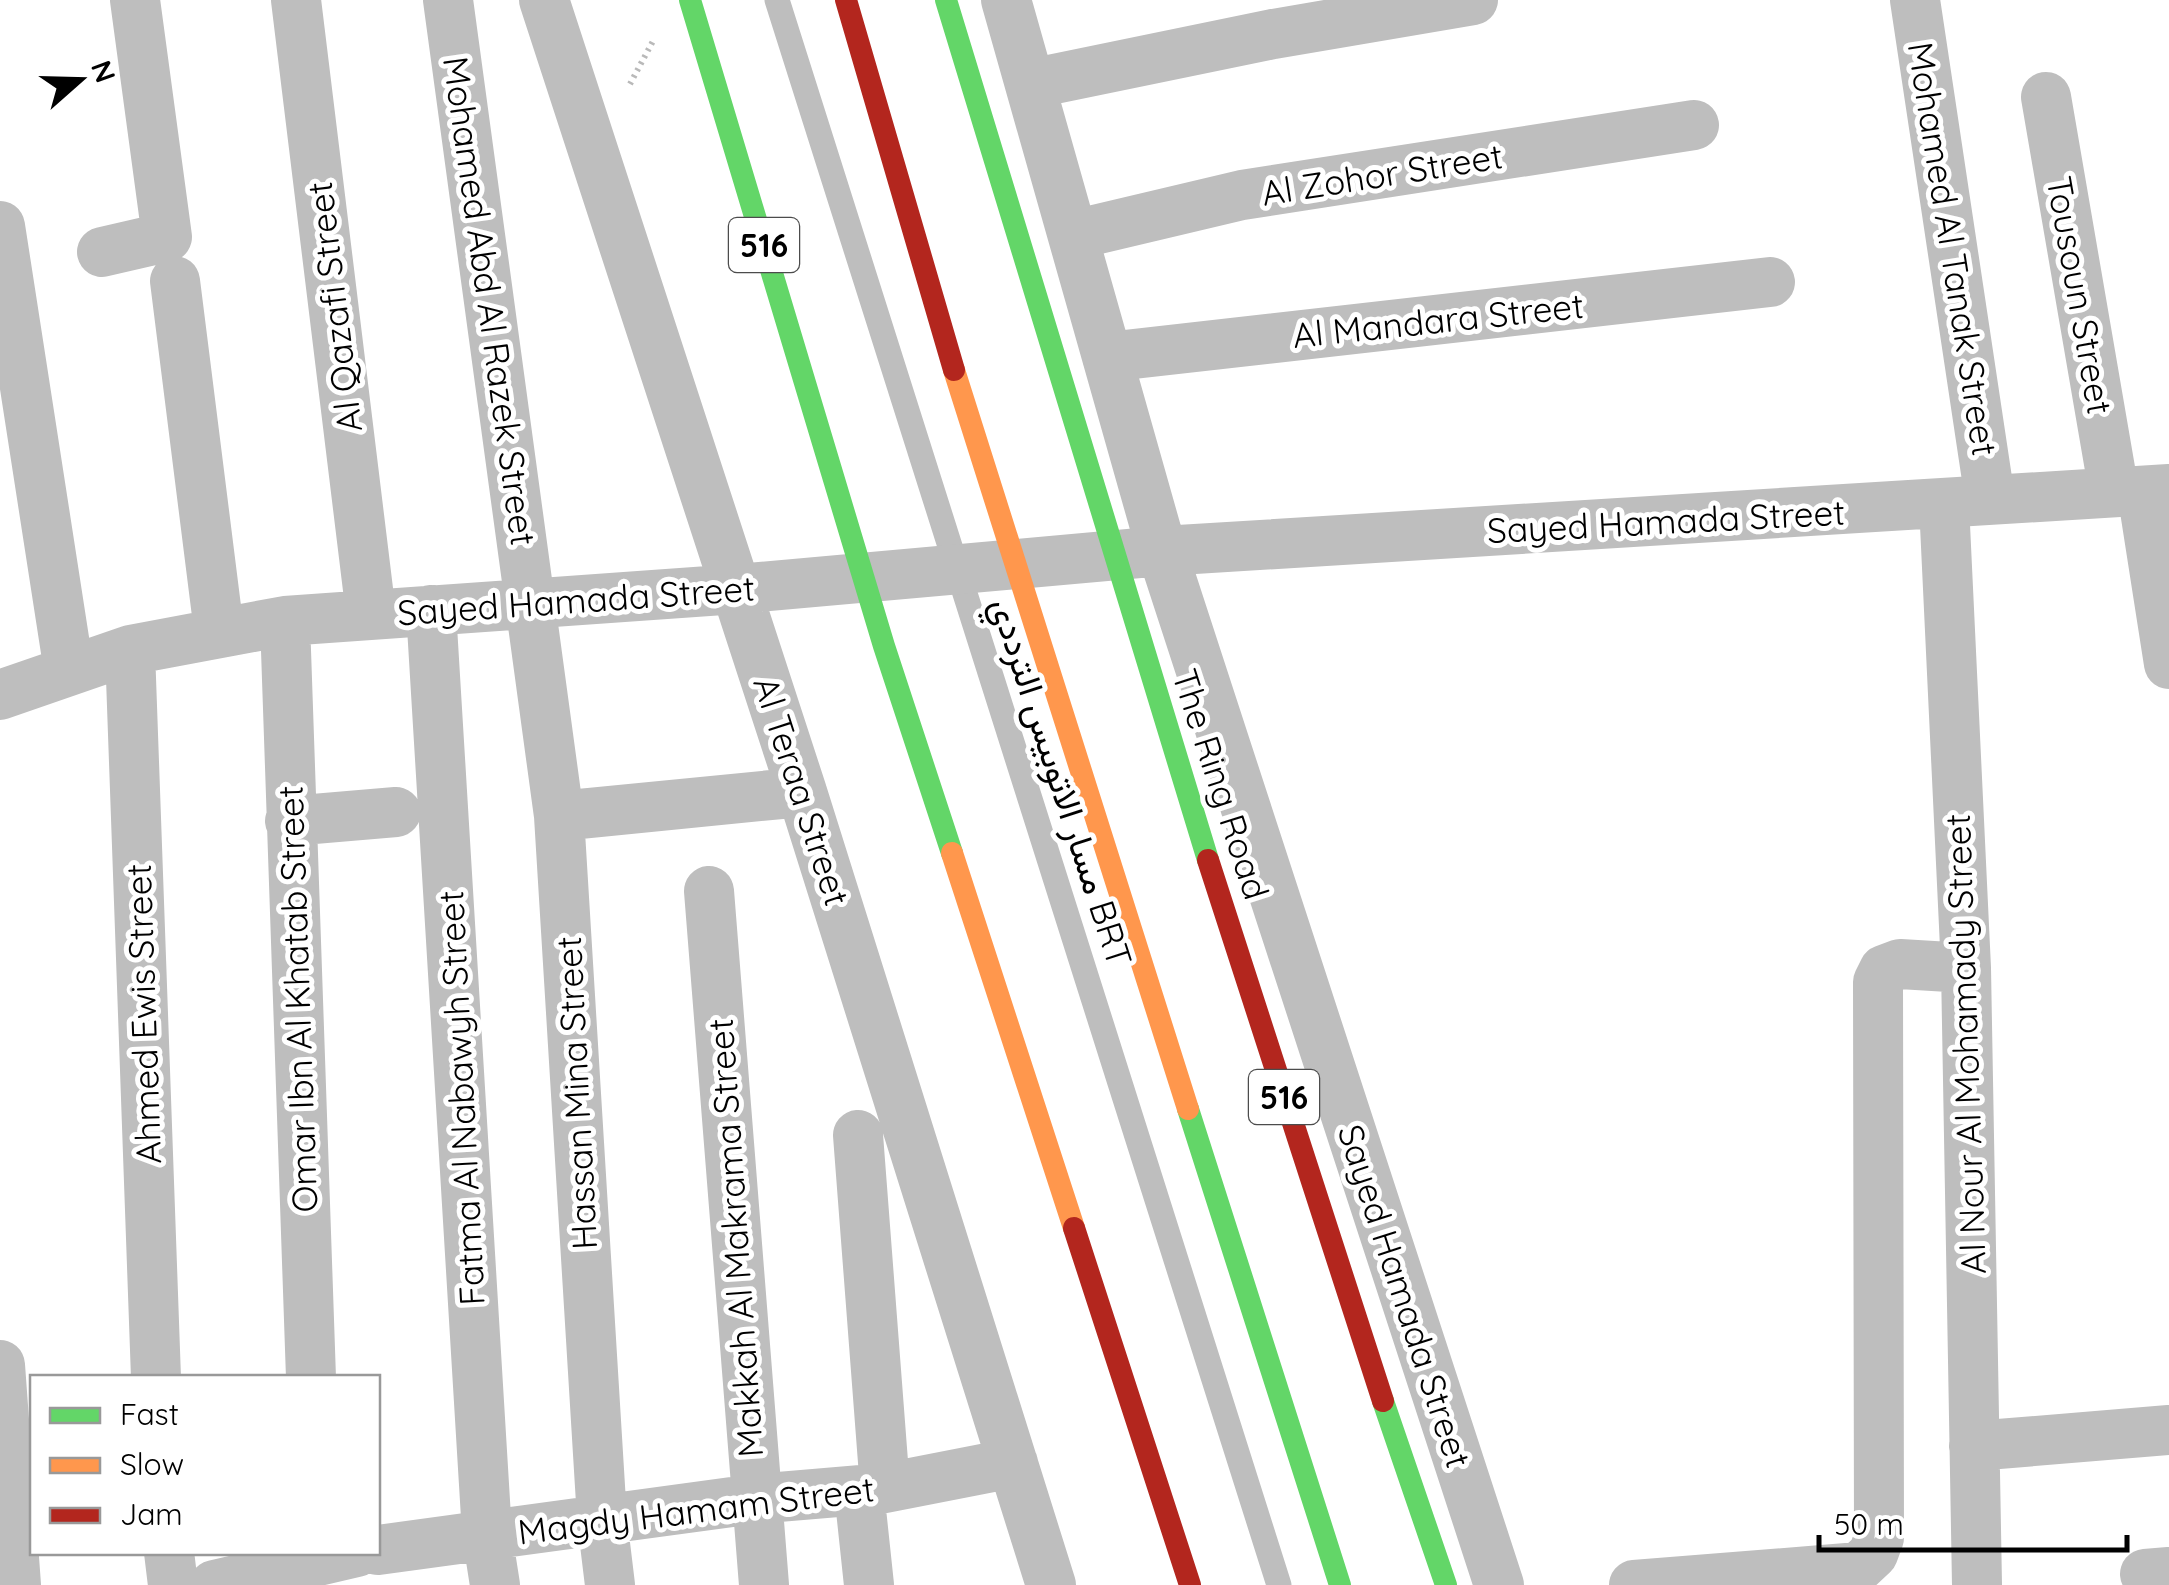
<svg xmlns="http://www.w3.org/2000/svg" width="2169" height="1585" viewBox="0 0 2169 1585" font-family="Quicksand,Vazirmatn,sans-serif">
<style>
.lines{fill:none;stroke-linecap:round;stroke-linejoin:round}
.path{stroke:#b9b9b9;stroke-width:6;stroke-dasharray:2.5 5;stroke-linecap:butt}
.lane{stroke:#bebebe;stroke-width:25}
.street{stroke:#bebebe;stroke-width:50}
.fast{stroke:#63d668;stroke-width:22}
.slow{stroke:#ff974d;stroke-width:22}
.jam{stroke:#b3261e;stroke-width:22}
.labels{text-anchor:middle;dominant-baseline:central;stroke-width:10;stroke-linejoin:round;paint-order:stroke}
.shield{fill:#fff;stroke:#4c4c4c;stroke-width:2.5}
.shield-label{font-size:32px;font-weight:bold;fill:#000}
.street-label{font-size:35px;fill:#000;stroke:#fff}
</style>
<rect width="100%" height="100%" fill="#fff"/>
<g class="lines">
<path class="path" d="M630,84l23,-43"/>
<path class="lane" d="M777,0l502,1585"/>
<path class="street" d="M296,0l75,614
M448,0l111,816 43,703 8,66
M544,0l258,792 249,793
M1006,0l156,551 337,1034
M1915,0l75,499
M1030,84l243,-50 200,-34
M2046,97l68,395
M0,226l69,445
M1073,235l169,-40 452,-70
M102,252l65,-15 -32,-237
M175,281l44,350
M1107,357l663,-75
M2142,491l27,173
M1944,504l22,464 11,617
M431,610l56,924 8,51
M285,621l26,757
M130,650l26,728
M0,695l130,-45 155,-29 452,-32 425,-38 1007,-62
M559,816l243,-24
M290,821l106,-9
M709,891l55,694
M858,1135l27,353
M0,1365l16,220
M1974,1446l195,-16
M859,1491l10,94
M378,1550l376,-51 131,-11 128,-25
M169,1552l4,33
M2145,1574l24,-2
M214,1585l143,-33
M1634,1585l225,-18 14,-13 6,-16 -1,-556 6,-12 16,-6 66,4"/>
<path class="fast" d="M690,0l194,646 68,207
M946,0l262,860
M1188,1109l152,476
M1383,1401l63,184"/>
<path class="slow" d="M954,370l234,739
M952,853l122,375"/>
<path class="jam" d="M846,0l108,370
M1208,860l175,541
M1074,1228l116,357"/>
</g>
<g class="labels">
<g class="shield">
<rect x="729" y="218" width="70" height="54" rx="8"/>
<rect x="1249" y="1070" width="70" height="54" rx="8"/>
</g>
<g class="shield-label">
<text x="764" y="245">516</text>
<text x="1284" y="1097">516</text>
</g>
<g class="street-label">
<text transform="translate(1382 174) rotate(-9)">Al Zohor Street</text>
<text transform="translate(1953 249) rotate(81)">Mohamed Al Tanak Street</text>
<text transform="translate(2080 295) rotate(80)">Tousoun Street</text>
<text transform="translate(490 301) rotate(82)">Mohamed Abd Al Razek Street</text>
<text transform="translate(334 307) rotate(-97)">Al Qazafi Street</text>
<text transform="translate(1438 320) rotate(-6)">Al Mandara Street</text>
<text transform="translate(1666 521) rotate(-3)">Sayed Hamada Street</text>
<text transform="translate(576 600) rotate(-4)">Sayed Hamada Street</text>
<text transform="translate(1062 782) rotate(72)">مسار الاتوبيس الترددي BRT</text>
<text transform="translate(1221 784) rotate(72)">The Ring Road</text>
<text transform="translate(802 791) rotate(72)">Al Teraa Street</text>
<text transform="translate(297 999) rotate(-92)">Omar Ibn Al Khatab Street</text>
<text transform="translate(143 1014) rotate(-92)">Ahmed Ewis Street</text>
<text transform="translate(1965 1044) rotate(-92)">Al Nour Al Mohamady Street</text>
<text transform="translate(576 1093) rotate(-93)">Hassan Mina Street</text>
<text transform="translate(461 1098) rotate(-93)">Fatma Al Nabawyh Street</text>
<text transform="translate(735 1238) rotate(-94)">Makkah Al Makrama Street</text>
<text transform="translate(1405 1296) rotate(72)">Sayed Hamada Street</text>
<text transform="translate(696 1510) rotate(-7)">Magdy Hamam Street</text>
</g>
</g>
<rect x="30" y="1375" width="350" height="180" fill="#ffffff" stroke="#999999" stroke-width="2.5"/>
<rect x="50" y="1408" width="50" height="15" fill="#63d668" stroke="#999999" stroke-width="2.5"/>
<text x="120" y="1425" font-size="30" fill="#000000">Fast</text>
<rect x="50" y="1458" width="50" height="15" fill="#ff974d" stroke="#999999" stroke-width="2.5"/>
<text x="120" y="1475" font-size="30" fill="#000000">Slow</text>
<rect x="50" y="1508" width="50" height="15" fill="#b3261e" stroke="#999999" stroke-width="2.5"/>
<text x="120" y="1525" font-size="30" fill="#000000">Jam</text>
<g transform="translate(80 80) rotate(70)" stroke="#ffffff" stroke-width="8" paint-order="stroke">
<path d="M0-8L18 38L0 25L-18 38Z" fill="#000000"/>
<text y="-15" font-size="28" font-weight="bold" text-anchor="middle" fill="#000000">N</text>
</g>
<path d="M1819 1535v15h308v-15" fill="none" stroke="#000000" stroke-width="5"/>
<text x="1834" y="1535" font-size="30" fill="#000000" stroke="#ffffff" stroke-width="8" paint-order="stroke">50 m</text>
</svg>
